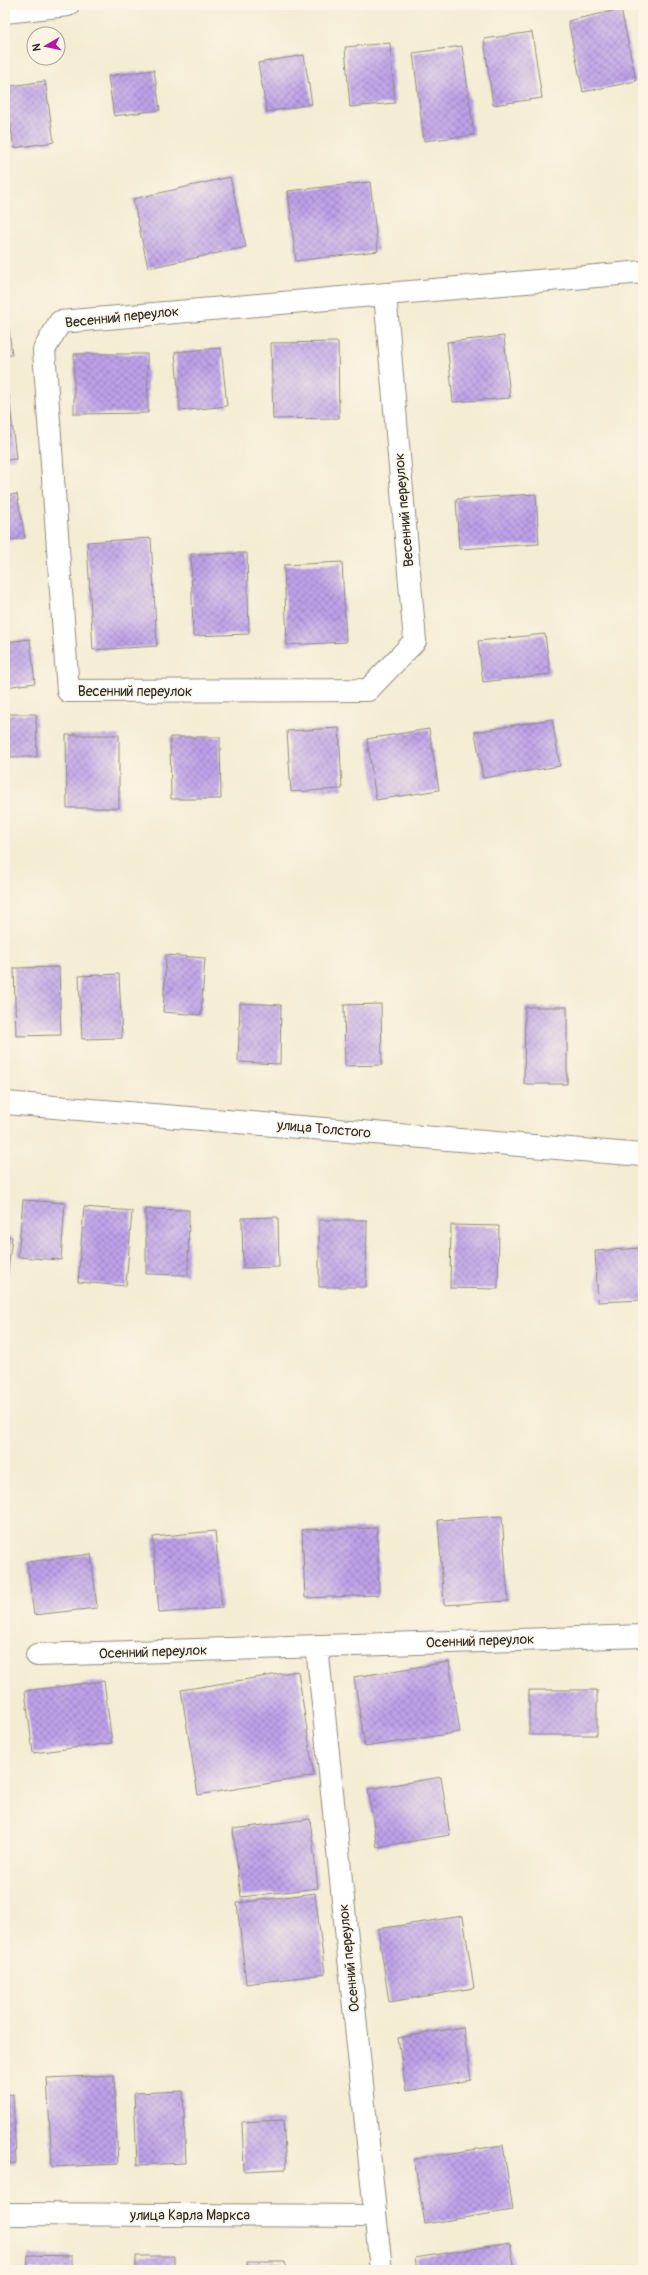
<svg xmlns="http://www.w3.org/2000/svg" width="648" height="2275" viewBox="0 0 648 2275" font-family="Pangolin,sans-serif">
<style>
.building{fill:url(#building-cross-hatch)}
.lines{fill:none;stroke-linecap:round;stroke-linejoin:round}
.street-casing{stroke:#908c7f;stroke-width:24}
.street{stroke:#fff;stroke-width:22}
.labels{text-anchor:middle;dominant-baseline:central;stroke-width:3;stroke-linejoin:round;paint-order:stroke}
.street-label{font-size:14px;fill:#2b2b2b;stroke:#fcf5e5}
</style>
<defs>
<pattern id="building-cross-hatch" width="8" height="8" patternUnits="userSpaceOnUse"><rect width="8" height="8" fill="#bda1e9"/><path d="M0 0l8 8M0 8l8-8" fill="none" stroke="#9a83bd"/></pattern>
</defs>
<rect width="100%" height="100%" fill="#fcf5e5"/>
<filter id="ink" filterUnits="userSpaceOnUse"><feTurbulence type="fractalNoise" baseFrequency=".025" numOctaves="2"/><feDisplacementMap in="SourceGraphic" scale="8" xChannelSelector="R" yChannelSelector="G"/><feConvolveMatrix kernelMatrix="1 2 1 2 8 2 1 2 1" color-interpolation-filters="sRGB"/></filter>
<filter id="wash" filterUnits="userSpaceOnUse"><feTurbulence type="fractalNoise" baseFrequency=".012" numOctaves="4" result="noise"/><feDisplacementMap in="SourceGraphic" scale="16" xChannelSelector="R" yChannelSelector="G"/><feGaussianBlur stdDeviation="0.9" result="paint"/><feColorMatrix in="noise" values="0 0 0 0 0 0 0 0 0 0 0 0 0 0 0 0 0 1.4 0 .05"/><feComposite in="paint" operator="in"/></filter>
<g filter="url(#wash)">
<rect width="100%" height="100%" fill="#f4ecd3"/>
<g id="blocks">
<path class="building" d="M621,9l15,72 -53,11 -15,-71z
M532,32l10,66 -49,7 -9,-66z
M390,43l5,60 -45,4 -5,-60z
M462,46l12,89 -50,6 -11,-88z
M304,55l8,49 -45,8 -9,-49z
M154,70l6,40 -46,6 -6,-40z
M45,81l9,61 -40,6 -9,-61z
M230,177l16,70 -98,21 -15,-69z
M370,182l8,69 -82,10 -8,-70z
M5,297l7,58h-7z
M504,336l6,62 -57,4 -6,-60z
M338,342l1,76 -66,1 -2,-76z
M221,348l6,58 -47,5 -5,-59z
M74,354h73l1,59 -74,1z
M5,395h4l7,64 -11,1z
M17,494l8,44 -20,3v-45z
M536,494l3,50 -80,5 -3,-50z
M151,538l6,108 -64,4 -6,-108z
M247,553l2,81 -56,2 -2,-82z
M342,562l4,80 -59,3 -3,-80z
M545,634l5,40 -67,8 -5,-41z
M30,639l5,44 -30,4v-45z
M5,714h31l1,43h-32z
M552,719l8,47 -77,12 -8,-46z
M339,728l3,61 -51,3 -4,-61z
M429,729l10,61 -63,10 -9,-61z
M66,735h53v73h-52z
M170,737h50l1,62h-50z
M166,955l39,3 -4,57 -38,-3z
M59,967l2,68 -45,1 -2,-68z
M119,974l3,64 -40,1 -3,-63z
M240,1003l41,2 -1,59 -42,-2z
M381,1004l1,61 -37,1 -1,-61z
M525,1007h42v77h-43z
M23,1200l42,3 -4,57 -43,-3z
M84,1207l48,4 -6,75 -48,-4z
M146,1209l43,1 -1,65 -42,-1z
M278,1217l1,50 -36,1 -1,-50z
M319,1220h48l-1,67h-47z
M451,1225l48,1 -1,63 -48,-1z
M5,1236l7,1 -5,42h-2z
M643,1248v52l-45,2 -3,-51z
M502,1516l6,85 -64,4 -6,-85z
M377,1528l2,67 -74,3 -3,-68z
M215,1531l7,77 -63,5 -6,-76z
M91,1554l6,54 -63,7 -7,-53z
M449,1662l11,70 -95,15 -11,-70z
M298,1671l16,105 -116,19 -17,-105z
M104,1681l8,62 -79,10 -8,-62z
M529,1690h68v45h-68z
M441,1777l9,58 -73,12 -9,-58z
M310,1819l8,69 -77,9 -8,-68z
M315,1893l10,81 -79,10 -9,-81z
M463,1916l11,72 -85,14 -11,-73z
M463,2027l8,53 -65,11 -8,-53z
M114,2075l4,89 -66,3 -5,-89z
M183,2091l3,72 -49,2 -3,-72z
M13,2094l3,69 -11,1v-69z
M283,2120l3,49 -42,2 -2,-49z
M503,2145l10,65 -88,14 -11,-65z
M510,2243l5,27h-98l-2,-12z
M28,2255l44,1v14h-45z
M136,2256h38v14h-38z
M247,2262h38l1,8h-39z"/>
</g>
</g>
<g filter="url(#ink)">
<use href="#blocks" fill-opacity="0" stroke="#908c7f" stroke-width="1"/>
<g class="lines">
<defs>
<path id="street" d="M5,12l63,-7
M385,294l30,347 -47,49 -300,1 -24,-341 16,-28 583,-50
M5,1103l638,52
M317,1646l64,624
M37,1655l606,-19
M5,2214l370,2"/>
</defs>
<use href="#street" class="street-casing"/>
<use href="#street" class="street"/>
</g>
</g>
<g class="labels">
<g class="street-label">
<text transform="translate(122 317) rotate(-6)">Весенний переулок</text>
<text transform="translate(404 510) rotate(-95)">Весенний переулок</text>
<text x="135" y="691">Весенний переулок</text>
<text transform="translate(324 1129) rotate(5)">улица Толстого</text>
<text transform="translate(480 1641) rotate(-2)">Осенний переулок</text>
<text transform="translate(153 1652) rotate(-2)">Осенний переулок</text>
<text transform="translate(349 1958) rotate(-96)">Осенний переулок</text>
<text x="190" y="2215">улица Карла Маркса</text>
</g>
</g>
<rect width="648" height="2275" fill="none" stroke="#fcf5e5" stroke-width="20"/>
<g transform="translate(46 46) rotate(261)"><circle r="19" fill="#fcf5e5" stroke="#a8a49b"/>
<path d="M0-3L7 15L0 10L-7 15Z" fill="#b5179e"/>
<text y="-6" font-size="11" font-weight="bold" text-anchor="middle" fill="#2b2b2b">N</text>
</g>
</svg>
